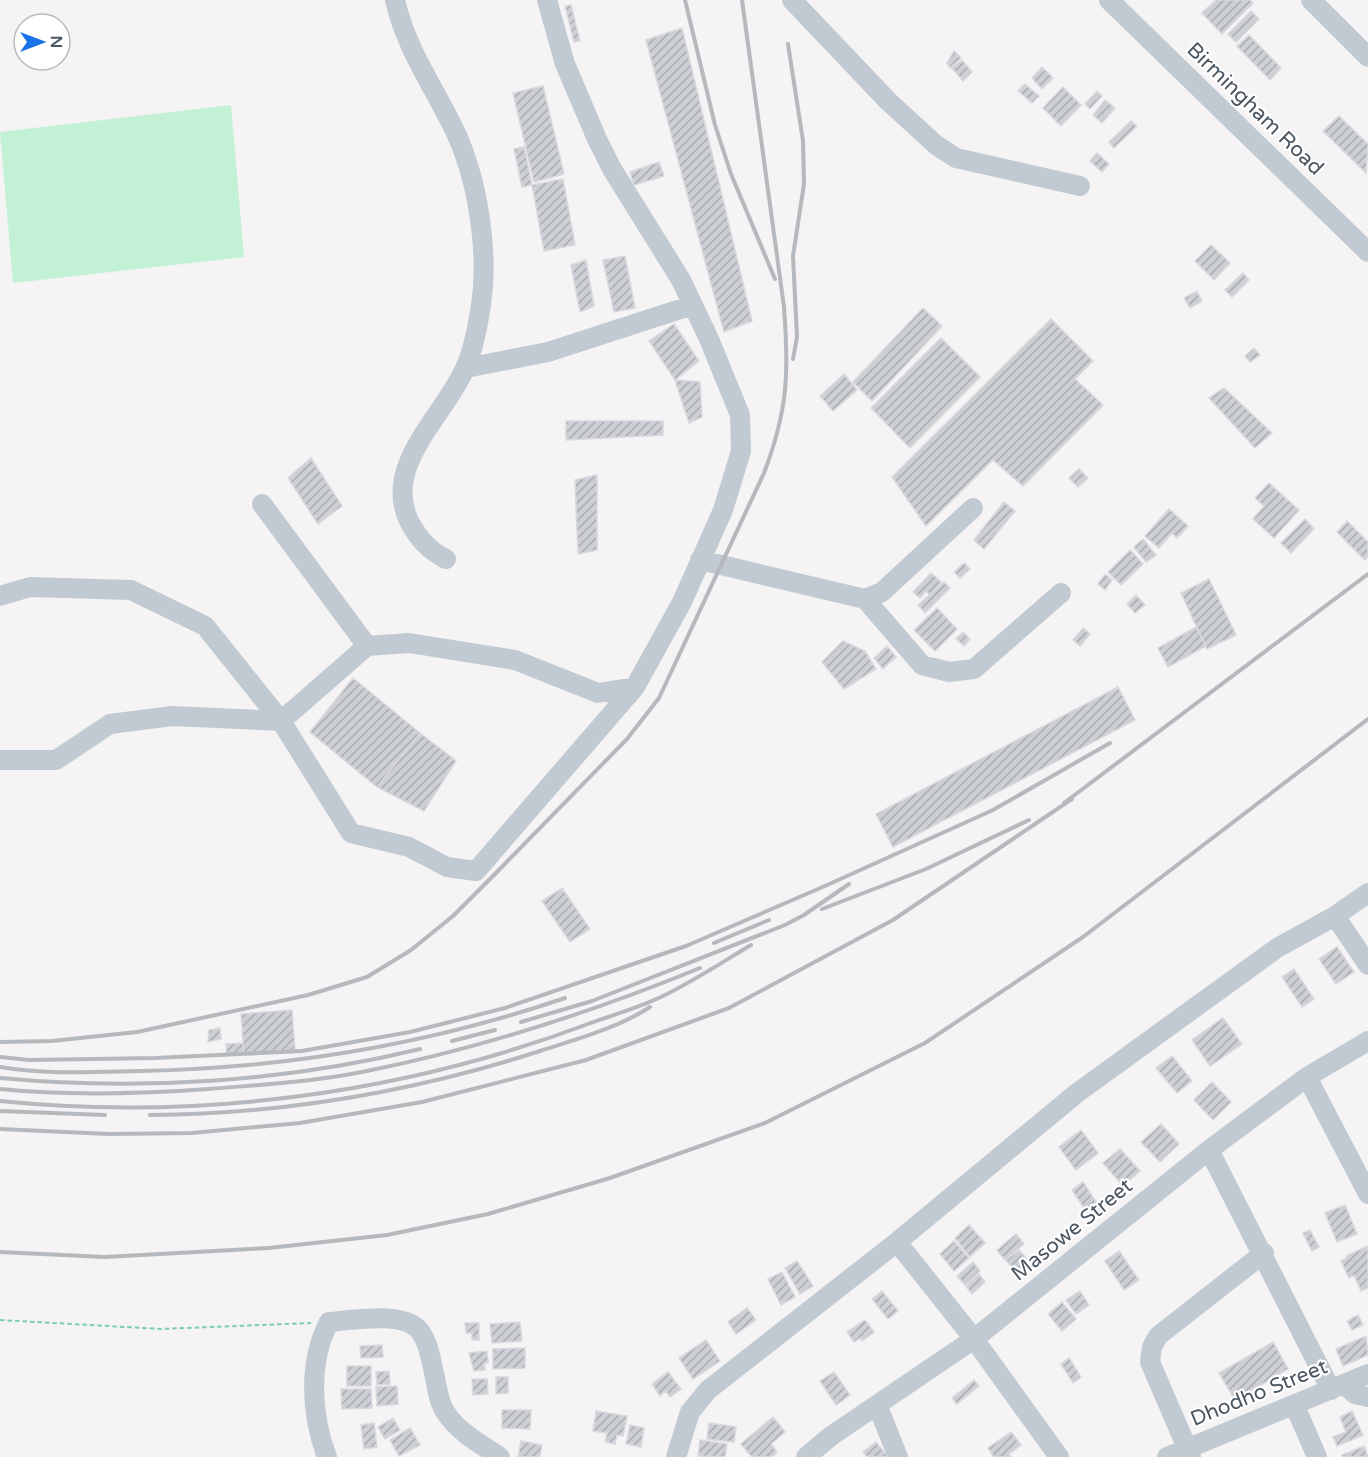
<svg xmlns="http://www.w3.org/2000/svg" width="1368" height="1457" viewBox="0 0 1368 1457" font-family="'Varela Round',sans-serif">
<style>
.pitch{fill:#c3f1d5}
.building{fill:url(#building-hatch);stroke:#d7d9de;stroke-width:1.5}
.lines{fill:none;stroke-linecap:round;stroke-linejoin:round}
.path{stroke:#7ad0a6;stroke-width:2;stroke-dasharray:4.5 3;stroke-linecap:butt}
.minor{stroke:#c1cad2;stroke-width:20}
.rail{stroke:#b5b8bd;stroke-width:4}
.labels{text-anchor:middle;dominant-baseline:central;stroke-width:4.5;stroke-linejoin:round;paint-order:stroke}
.street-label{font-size:21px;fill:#4a5661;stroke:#fff}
</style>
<defs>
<pattern id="building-hatch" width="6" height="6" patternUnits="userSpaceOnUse" patternTransform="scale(1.5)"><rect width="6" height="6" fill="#cdcfd5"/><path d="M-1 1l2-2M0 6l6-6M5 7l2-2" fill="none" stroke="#a8abb0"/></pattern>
</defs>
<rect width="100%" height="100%" fill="#f5f3f3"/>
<path class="pitch" d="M231,105l13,152 -231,26 -13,-151z"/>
<path class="building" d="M1216,0h34l3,3 -31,31 -20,-21z
M571,5l9,36 -6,1 -9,-36z
M1251,11l8,8 -23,23 -8,-8z
M682,28l70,293 -28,11 -78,-292z
M1249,35l32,33 -11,12 -33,-34z
M954,51l7,7 -11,10 -3,-5z
M962,60l10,12 -9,9 -11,-13z
M1042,67l11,11 -11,11 -10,-11z
M1025,84l14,12 -7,7 -14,-12z
M543,86l21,88 -30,8 -21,-89z
M1063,87l18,18 -20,21 -18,-18z
M1097,91l5,5 -12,13 -5,-5z
M1105,100l10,8 -13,15 -9,-8z
M1339,116l29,28 -2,29 -43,-42z
M1131,121l6,5 -23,22 -5,-6z
M524,147l8,38 -10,2 -8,-38z
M1097,153l12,11 -7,8 -12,-11z
M659,162l5,14 -30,9 -4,-13z
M563,179l12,66 -31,6 -12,-66z
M1211,245l19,18 -16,17 -19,-19z
M625,256l10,52 -21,4 -11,-52z
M586,260l8,46 -14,6 -9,-47z
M1243,273l6,7 -17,17 -7,-7z
M1197,291l5,10 -12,7 -6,-10z
M923,308l19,18 -70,75 -19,-19z
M1051,319l42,42 -18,18 28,26 -80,81 -30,-26 -67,66 -34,-49z
M674,324l25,37 -24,19 -26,-39z
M941,338l39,39 -70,71 -39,-40z
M1254,348l6,7 -10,7 -5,-6z
M844,374l13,16 -24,21 -13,-15z
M675,380l25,2 2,35 -13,6z
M1224,388l48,45 -17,15 -46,-50z
M566,421h97v14l-97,5z
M311,458l31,48 -24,18 -30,-46z
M1079,469l9,9 -10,9 -9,-9z
M597,475v75l-19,4 -3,-74z
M1269,483l30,27 -25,28 -21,-19 11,-13 -9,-8z
M1004,502l11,9 -31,38 -10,-9z
M1169,509l19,17 -11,12 -5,-5 -13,15 -14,-12z
M1305,519l9,10 -23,24 -10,-10z
M1347,521l21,21v14l-3,4 -28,-28z
M1143,539l13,16 -10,7 -12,-15z
M1130,550l13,14 -22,21 -13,-13z
M964,563l6,6 -10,9 -6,-6z
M931,573l10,9 -11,13 -4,-4 -6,7 -7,-6z
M1105,574l7,6 -7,10 -7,-6z
M1209,579l27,56 -29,14 -26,-56z
M944,582l6,6 -25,25 -7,-8z
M1136,595l9,10 -10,8 -8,-9z
M937,608l20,21 -22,22 -21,-21z
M1196,627l10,19 -38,21 -10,-19z
M1083,628l7,6 -10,12 -7,-6z
M963,632l7,7 -6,7 -8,-7z
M843,641l22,10 11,18 -32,20 -22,-27z
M887,646l9,11 -13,12 -9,-11z
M353,678l67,55 -43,54 -67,-55z
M1118,687l17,33 -242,127 -17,-33z
M420,733l36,28 -32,50 -47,-24z
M562,888l28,41 -20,13 -28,-41z
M1337,947l17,25 -18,12 -17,-25z
M1294,969l20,30 -12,8 -20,-30z
M292,1010l3,40 -51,3 -3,-39z
M1223,1018l19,26 -32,22 -18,-26z
M220,1028l1,11 -13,3 1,-12z
M243,1043l1,10 -17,2 -1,-11z
M1172,1056l20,25 -15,12 -21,-25z
M1212,1082l19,20 -18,18 -19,-20z
M1161,1124l18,20 -19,18 -19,-20z
M1081,1130l17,23 -22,17 -17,-23z
M1120,1149l20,22 -17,15 -20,-23z
M1083,1182l19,29 -11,8 -19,-29z
M1345,1205l12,29 -20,8 -12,-29z
M969,1225l16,18 -15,14 -15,-19z
M1310,1230l9,17 -7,4 -9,-18z
M1016,1234l8,10 -19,16 -8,-10z
M954,1241l15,17 -15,13 -14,-17z
M1368,1246v42l-7,3 -7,-16 -5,3 -8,-17 6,-3 -1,-2z
M1019,1250l12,14 -13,11 -12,-15z
M1119,1251l20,29 -15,10 -19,-29z
M797,1261l16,25 -13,8 -15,-26z
M973,1262l7,9 -15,14 -8,-9z
M782,1272l13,25 -14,8 -13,-26z
M979,1274l6,8 -13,12 -6,-8z
M882,1291l16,20 -10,8 -16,-20z
M1080,1291l9,14 -13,9 -10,-14z
M1062,1302l14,17 -14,12 -14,-17z
M747,1308l9,12 -20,14 -8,-12z
M1358,1315l5,10 -11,5 -5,-9z
M865,1320l9,12 -12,9 -2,-3 -6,4 -7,-10z
M520,1322l2,19 -30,2 -2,-19z
M465,1323h14v17h-7v-7h-6z
M1366,1336l2,19 -25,11 -7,-17z
M706,1340l14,21 -27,18 -14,-21z
M1273,1342l15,27 -53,31 -16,-27z
M382,1345l1,12 -22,1 -1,-12z
M525,1348v20l-32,1v-20z
M487,1351l1,12h-4l1,7 -11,1 -5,-18z
M1069,1358l12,19 -8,6 -12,-19z
M347,1366h24v20h-24z
M389,1371l1,13 -13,1 -1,-13z
M668,1372l13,17 -11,8 -4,-6 -6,5 -8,-12z
M834,1372l16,23 -14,10 -16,-24z
M496,1377h12v16l-12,1z
M472,1379h15l1,15 -15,1z
M974,1380l5,6 -22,18 -5,-6z
M397,1386l1,18 -21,2 -1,-19z
M341,1389h30l1,19 -30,1z
M502,1410h29l-1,19 -28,-1z
M596,1411l31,5 -4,20 -6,-1 -2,9 -10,-2 2,-9 -14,-2z
M1352,1411l11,24 -26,11 -4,-9 13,-5 -6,-15z
M773,1417l12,15 -14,12 6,8 -5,5h-20l-11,-13z
M393,1418l7,12 -15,9 -7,-12z
M374,1423l3,24 -13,2 -3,-24z
M709,1423l27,4 -2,15 -27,-3z
M630,1425l14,3 -3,19 -15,-3z
M410,1428l10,17 -21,11 -9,-16z
M1011,1432l10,13 -12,9 2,3h-17l-6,-9z
M700,1440l27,4 -2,13 -27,-1z
M521,1441l21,4 -2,12h-22z
M876,1442l12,15h-21l-4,-5z
M1364,1446l4,11h-25l-1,-2z"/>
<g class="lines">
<path class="path" d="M0,1320l161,9 150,-6"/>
<path class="minor" d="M395,0c11,49 39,87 60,131 23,49 34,121 26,174 -3,20 -7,42 -15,61 -20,49 -84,98 -57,155 9,17 19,29 37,38
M792,0l96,101 48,44 20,13 124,28
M1109,0l259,252
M1311,0l57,57
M466,368l82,-16 145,-47
M262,504l105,142
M700,560l165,39 17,-7 91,-84
M0,596l30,-9 101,3 74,36 76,95 70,112 58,14 38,20 29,4 159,-184
M865,599l57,66 27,7 25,-3 87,-76
M0,760h56l54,-36 62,-8 109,5 86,-75 42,-3 106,17 83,33 37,-6 47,-85 41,-92 18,-59 -1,-36 -31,-76 -28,-59 -69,-111 -15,-30 -32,-75 -18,-64
M1335,916l33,49
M1307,1077l61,117
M1209,1150l122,240
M897,1242l77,97 85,118
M1344,1384l11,10 13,3
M1295,1406l22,51
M878,1407l20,50
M327,1457c-16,-42 -19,-95 2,-135 23,-2 74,-11 90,8 9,11 12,29 15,43 3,13 4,29 12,40 12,19 36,32 54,44
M676,1457l14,-45 18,-22 189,-148 180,-149 200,-145 58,-32 33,-23
M806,1457l25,-21 143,-97 235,-189 98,-73 61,-36
M1167,1457l201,-83
M1191,1457l-41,-95 2,-15 6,-11 106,-83"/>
<path class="rail" d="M685,0l30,125 16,49 44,105
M788,44l15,97 1,43 -11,72 4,81 -4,22
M1064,803l304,-229
M822,909l104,-40 103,-49
M714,943l55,-23
M521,1022l71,-21 193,-76 19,-10 45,-31
M452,1041l43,-11
M0,1042l52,-1 85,-9 171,-37 59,-18 44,-27 42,-34 42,-42 132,-135 32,-41 105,-225c24,-63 25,-100 20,-166l-42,-307
M0,1057l29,3 126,-2 147,-7 108,-19 95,-24 181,-62 139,-60 168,-76 117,-67
M0,1067c46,8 94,5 141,4 146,-3 286,-26 424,-73
M0,1078c139,13 285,4 420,-29
M0,1089c69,7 139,5 208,0 52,-4 103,-7 154,-17 116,-23 228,-59 338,-104
M0,1101c198,20 402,-7 588,-77 24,-9 50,-16 73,-27 31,-15 60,-34 90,-52
M0,1111l105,4
M150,1115c133,-1 263,-23 390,-64 37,-12 78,-23 110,-44
M0,1129l109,5 83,-1 108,-10 122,-21 164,-42 143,-52 164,-88 179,-121
M0,1252l104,5 165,-9 118,-13 101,-21 122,-36 155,-55 160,-80 158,-106 285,-218"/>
</g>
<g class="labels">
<g class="street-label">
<text transform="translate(1255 109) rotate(44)">Birmingham Road</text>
<text transform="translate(1072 1230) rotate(-39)">Masowe Street</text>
<text transform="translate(1259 1393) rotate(-22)">Dhodho Street</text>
</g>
</g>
<g transform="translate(42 42) rotate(90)"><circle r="28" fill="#ffffff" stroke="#b7bbc0" stroke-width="1.5"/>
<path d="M0-4.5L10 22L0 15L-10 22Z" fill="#1a73e8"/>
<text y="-9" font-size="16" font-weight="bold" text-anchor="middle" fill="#4a5661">N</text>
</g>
</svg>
